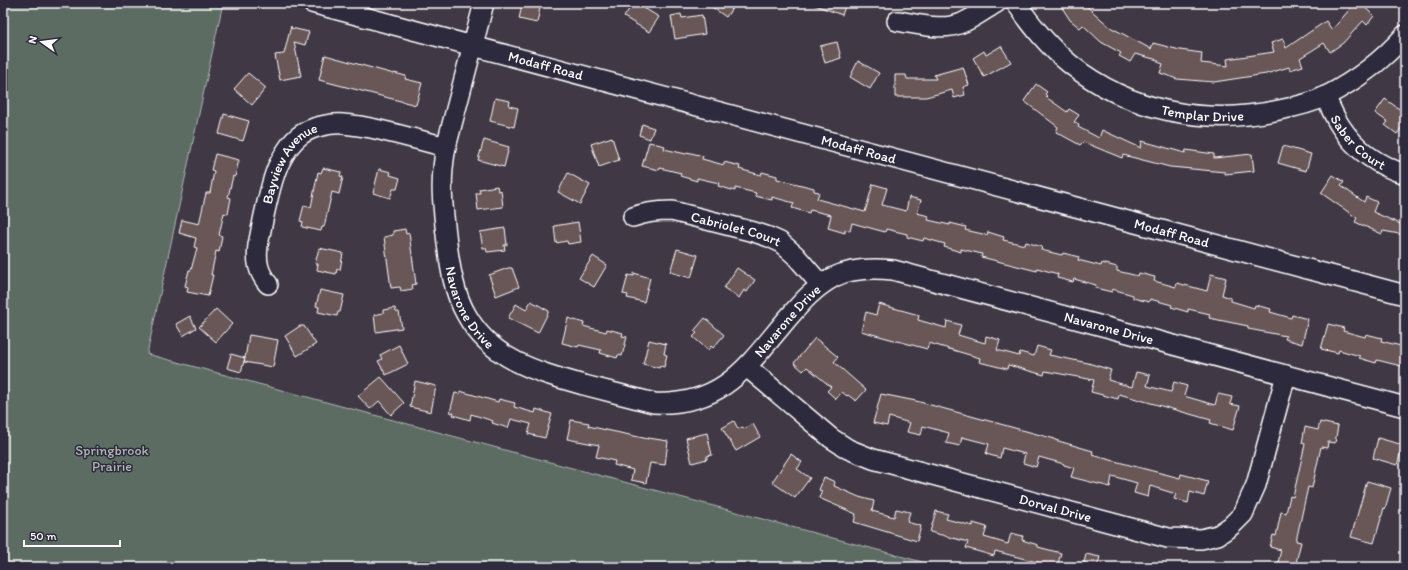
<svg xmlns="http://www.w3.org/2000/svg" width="1408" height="570" viewBox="0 0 1408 570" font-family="Itim,sans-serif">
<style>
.green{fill:#5c6c64;stroke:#aeb6b2}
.building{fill:#695757;stroke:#fff}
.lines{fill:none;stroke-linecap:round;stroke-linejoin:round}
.minor-casing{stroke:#fff;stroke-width:22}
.minor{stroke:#2f2a3d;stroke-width:19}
.labels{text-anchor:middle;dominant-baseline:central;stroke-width:3;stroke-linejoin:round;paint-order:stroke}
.street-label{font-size:14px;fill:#fff;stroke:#2f2a3d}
.park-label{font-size:14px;fill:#aeb6b2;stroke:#2f2a3d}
</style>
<rect width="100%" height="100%" fill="#403845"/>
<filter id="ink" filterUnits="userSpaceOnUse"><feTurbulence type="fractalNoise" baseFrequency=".025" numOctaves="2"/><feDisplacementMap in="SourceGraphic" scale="8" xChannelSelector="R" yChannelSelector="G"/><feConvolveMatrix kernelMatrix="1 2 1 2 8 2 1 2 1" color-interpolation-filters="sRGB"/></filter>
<g filter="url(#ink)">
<path class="green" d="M3,3h220l-76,351 794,213h-938z"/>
<path class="building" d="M525,3h16l-4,20 -18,-4 3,-14 2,1z
M633,3h14l-3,5 15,9 -10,15 -25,-15z
M706,3h30l-10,14z
M813,3h33l-4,12 -30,-11z
M1059,3h24l27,24 41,22 2,-6 27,7 22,3 -1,10 27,3 -1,-7 47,-7 -3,-9 12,-4 3,9 40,-27 6,9 23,-27h5l14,13 -7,9 -4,-4 -20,22 -13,9 -6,-9 -24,15 3,8 -13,4 -1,-3 -23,7 -52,8 -37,-3 -17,-6 3,-9 -5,-2v-2l-23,-6 -5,8 -11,-6 2,-3 -20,-11 -18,-17 -3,3 -10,-8z
M681,14l1,4 20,-3 3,19 -30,5 -4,-23z
M291,26v2l18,4 -4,13 -11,-3 7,34 -21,4 -5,-25 9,-1z
M837,42l4,16 -16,5 -5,-17z
M1001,46l10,16 -27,15 -11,-19 11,-7 2,4z
M325,55l69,19v-1l12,3 -1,3 17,4 -6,22 -97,-25z
M858,61l21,12 -9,16 -20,-12z
M963,67l6,18 -6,2 2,8 -11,3 -2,-8 -26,7h-31v-22h11l1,4h29l-2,-4z
M248,73l18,15 -14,17 -18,-16z
M1036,84l11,8 -2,2 2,2 -1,1 21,15 2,-3 10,6 -5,7 5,3 -1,2 21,11 3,-8 39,18 1,-7 43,12 1,-3 28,4v4l38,-4 2,17 -29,3v-2l-55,-5 -47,-12 -1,3 -39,-16 -3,3 -24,-13 2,-5 -34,-26z
M495,98l15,3 -1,5 9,2 -4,19 -24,-6z
M1385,99l20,14v10l-8,11 -12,-9 3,-3 -13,-9z
M224,114l25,7 -6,20 -24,-7z
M642,124l12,4 -4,11 -11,-4z
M612,137l7,23 -20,7 -8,-23z
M484,140l25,7 -5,20 -26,-7z
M649,142l16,4 -1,3 22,5 1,-2 16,4 -1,3 22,6v-3l16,4 -1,3 22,6 1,-3 15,4v3l37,9v3l5,1 -2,7 48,13 8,-28 14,4 -5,17 24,6 3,-14 12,3 -4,13 12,3 -1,4 22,5v-2l16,4 -1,3 22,5 1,-3 16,5 -1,3 22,5 1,-3 16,5 -1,3 21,5 1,-2 16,4 -1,3 23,6 1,-3 15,4v4l21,5 1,-3 16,4 -1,4 22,6 1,-4 30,8 4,-17 15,4 -4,17 9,3v3l23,7 1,-3 16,4 -1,3 21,6 1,-3 16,4 -6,25 -17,-5 1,-3 -38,-7v-3l-39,-8 1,-4 -22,-5v3l-17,-5 1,-2 -22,-6 -1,3 -16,-4v-3l-21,-6v3l-17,-4 1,-3 -22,-6 -1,3 -16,-4 1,-4 -21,-6v3l-56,-14 1,-3 -21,-5v3l-17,-5 1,-3 -21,-6 -1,3 -16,-4v-3l-21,-5 -1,3 -33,-9 -2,8 -5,-1v3l-17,-5 3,-13 -21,-5 -1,3 -17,-5 2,-5 -22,-6v3l-17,-4 1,-3 -21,-5v3l-17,-5 1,-3 -22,-5v3l-17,-5 1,-3 -21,-5 -1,2 -17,-4z
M1283,146l28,8 -5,17 -28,-8z
M215,154l24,6 -4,17 -2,-1 -5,21 3,1 -3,16 -4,-1 -5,22 3,1 -3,16 -3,-1 -5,24h2l-5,21 -21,-4 1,-5 -3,-1 4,-16h2l6,-22 -3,-1 2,-9 -17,-5 3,-13 17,4 7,-31h4l4,-22 -3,-1z
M323,168l18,4 -1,4 3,1 -4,17 -7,-2 -8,35h-2l-1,4 -19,-4 1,-5 -3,-1 4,-16 7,2 7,-35 3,1z
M379,169l12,3 -1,3 10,3 -3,11h-4l-3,9 -17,-5z
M568,173l22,12 -10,19 -22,-12z
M1333,175l11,7 -3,4 23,16 2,-5 11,5 -4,10 32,14v9l-22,-4 -1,3 -27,-12 2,-4 -36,-25z
M497,186l1,5 3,-1 2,17 -25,3 -2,-17h4l-1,-4z
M578,222l3,20 -13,2 -1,-3 -11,2 -2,-17z
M505,228l2,17h-3l1,5 -18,2 -1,-4h-3l-3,-16z
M405,229l1,5 3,-1 7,51 -4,1 1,4 -12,2 -1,-4 -9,1 -7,-51 9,-2v-4z
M319,248l24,5 -3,17 -3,-1 -1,5 -19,-4 1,-6h-3z
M677,249l21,6 -7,23 -21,-6z
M593,256l14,9 -13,22 -15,-9z
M508,268h4l7,19 -23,9 -7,-21z
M737,268l18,12 -8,12 -3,-2 -5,8 -15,-10z
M634,273l16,5 -6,24 -17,-4 1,-3 -5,-1 5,-19 6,1z
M320,290l24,5 -4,17h-2l-1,4 -19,-4 1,-5 -3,-1z
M531,301l18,10 -11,22 -30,-15 8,-14 10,6z
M879,304l40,11 -1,5 28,8 1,-7 14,4 -3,10 27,8 1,-7 14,4 -3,10 22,6 1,-4 14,4 3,-10 14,4 -2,5 39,8 23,7 -3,10 24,7 4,-15 14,3 -3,11 24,6 3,-10 13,4 -3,10 31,9 3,-11 14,3 -2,7 10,2 -7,24 -23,-7 1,-3 -92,-26 -1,5 -27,-7 3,-12 -49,-9 -1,4 -36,-10 -1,4 -28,-7 1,-4 -51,-15 -2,6 -66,-18 5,-19 10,3z
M395,308l1,4h3l3,16 -26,4 -2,-17 9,-2v-3z
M216,309l16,15 -16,18 -17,-15z
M190,316l6,12 -13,8 -7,-12z
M568,318l16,5 -1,3 23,6 1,-3 16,4 -1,3 5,1 -5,19 -4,-1 -1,3 -17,-5 1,-3 -22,-5 -1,2 -16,-4z
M705,318l19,17 -11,13 -2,-2 -3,4 -15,-13 4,-4 -3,-2z
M1328,324l16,4 -1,3 22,6 1,-3 16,4 -1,3 24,6v20l-28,-7 -1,3 -17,-5 1,-2 -21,-6 -1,3 -17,-4z
M300,326h4l12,18 -19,12 -12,-20z
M249,335l29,5 -5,27 -29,-5 1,-4 -4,14 -14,-4 4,-14 14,4z
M815,338l23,19 -4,5 32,28 -10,11 -8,-6 -1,1 -5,-4 -6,7 -9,-8 4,-4 -24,-20 -4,4 -9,-8z
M649,340l17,4 -2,10 3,1 -3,12 -4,-1 -1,2 -16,-4z
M399,345l9,19 -22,11 -8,-14 4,-2 -2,-4z
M381,377l23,26 -13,12 -12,-14 -9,8 -12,-13z
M415,381l21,5 -5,26 -21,-5z
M460,391l38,11 1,-3 16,4 -1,4 21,6 1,-4 16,5 -7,24 -17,-4 3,-10 -20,-5 -3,9 -16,-5 1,-2 -22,-7 -1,6 -17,-5 1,-2 -4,-1 5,-19 5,1z
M881,394l35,7 139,38v1l38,11 -1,4 49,13 39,10 1,-4 27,7 -4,15 -14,-4 -2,11 -14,-4 2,-5 -26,-8 -2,11 -14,-4 3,-10 -25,-7 -2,11 -39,-10 3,-9 -10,-3v-1l-25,-7 -3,10 -13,-4 2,-9 -23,-6 -2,10 -14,-4 3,-10 -27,-7 -2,9 -14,-3 3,-10 -26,-7 -2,9 -14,-3 3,-9 -21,-6 -2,9 -14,-3z
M571,420l18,3 -1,3 60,13v-1l20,3 -3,24 -15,-2 -4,20 -15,-3 2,-10 -19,-5 1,-4 -19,-4 3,-12 -32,-6z
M734,421l4,8 5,-2 1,2 9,-5 7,13 -24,14 -14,-23z
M1320,422l18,4 -3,17 -7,-1 -1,6 -6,-1 -9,41 -4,-1 -12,54 5,1 -6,25h-18l4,-17 -11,-3 3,-12 3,1 5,-24 5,1 4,-17 3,1 12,-53 -3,-1 3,-16 13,3z
M707,433l5,22 -5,1v3l-15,4 -6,-25z
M1378,438l25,7 -6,20 -24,-7z
M791,454l11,8 -5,7 13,9 -15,20 -23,-16z
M824,477l11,5 -1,4 25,11 15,4 -2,10 22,6 2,-8 14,3 -3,10 14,4 -4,15 -63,-19 2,-8 -37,-16 3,-7 -3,-1z
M1367,481l24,7 -6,21 -1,-1 -10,35 -23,-6z
M936,511l12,3 -2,5 27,7v-3l14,4 -3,10 24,7 3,-11 12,3 -1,4 16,5v2l23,6 -4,14h-14l1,-3 -49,-13 -1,5 -28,-8 2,-6 -38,-10z
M1086,554l14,3 -3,10h-14z"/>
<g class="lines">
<defs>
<g id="minor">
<path id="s1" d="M312,3l1093,292"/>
<path id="s2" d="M484,3l-38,144c-7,37 -3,60 1,96 3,24 7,50 19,71 25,46 71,58 118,71 23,6 47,12 70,18 70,3 94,-38 134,-85 14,-16 27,-31 46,-41 18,-9 39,-9 59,-7l512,137"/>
<path id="s3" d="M1016,3c17,24 32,43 54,61 60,48 136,62 209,46 16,-3 33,-7 47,-14 29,-15 57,-36 79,-61"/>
<path d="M897,21c21,3 47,11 67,1 11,-5 22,-13 32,-19"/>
<path id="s4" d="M1325,96c5,10 9,21 16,31 15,23 38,39 64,47"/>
<path id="s5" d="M633,217c13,-5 25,-6 39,-6l82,21 15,5 11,5 15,13 26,30"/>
<path id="s6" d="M268,284c-10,-12 -12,-23 -10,-39 5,-24 10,-54 19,-77 6,-12 13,-26 25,-34 10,-7 28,-11 41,-10 35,3 70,15 103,23"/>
<path id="s7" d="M747,367l84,71 17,11 25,10 295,79 33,1 17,-4 13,-9 12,-12 13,-29 30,-110"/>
</g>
</defs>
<use href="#minor" class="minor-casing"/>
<use href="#minor" class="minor"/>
</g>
</g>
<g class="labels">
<g class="street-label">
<text stroke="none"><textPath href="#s1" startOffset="242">Modaff Road</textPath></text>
<text stroke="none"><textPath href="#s3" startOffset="226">Templar Drive</textPath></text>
<text stroke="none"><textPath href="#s4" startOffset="58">Saber Court</textPath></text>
<text stroke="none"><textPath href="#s1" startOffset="566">Modaff Road</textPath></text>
<text stroke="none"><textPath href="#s6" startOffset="132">Bayview Avenue</textPath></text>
<text stroke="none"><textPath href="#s5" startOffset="106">Cabriolet Court</textPath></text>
<text stroke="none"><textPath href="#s1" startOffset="890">Modaff Road</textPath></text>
<text stroke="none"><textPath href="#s2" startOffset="315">Navarone Drive</textPath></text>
<text stroke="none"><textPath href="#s2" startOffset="698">Navarone Drive</textPath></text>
<text stroke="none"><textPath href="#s2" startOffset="1046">Navarone Drive</textPath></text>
<text stroke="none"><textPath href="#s7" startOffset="346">Dorval Drive</textPath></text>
</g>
<g class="park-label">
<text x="112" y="450">Springbrook<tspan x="112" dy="16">Prairie</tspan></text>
</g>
</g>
<rect width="1408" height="570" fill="none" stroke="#2f2a3d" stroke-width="16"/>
<rect x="8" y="8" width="1392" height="554" fill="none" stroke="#fff" stroke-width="1.5" filter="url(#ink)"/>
<g transform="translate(42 42) rotate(284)" stroke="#2f2a3d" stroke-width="3" paint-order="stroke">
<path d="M0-3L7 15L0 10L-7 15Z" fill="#ffffff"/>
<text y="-6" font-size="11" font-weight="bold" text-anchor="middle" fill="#ffffff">N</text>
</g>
<path d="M24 540v6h96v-6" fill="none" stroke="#ffffff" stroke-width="2"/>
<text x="30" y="540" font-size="12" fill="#ffffff" stroke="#2f2a3d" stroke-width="3" paint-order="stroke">50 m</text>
</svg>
